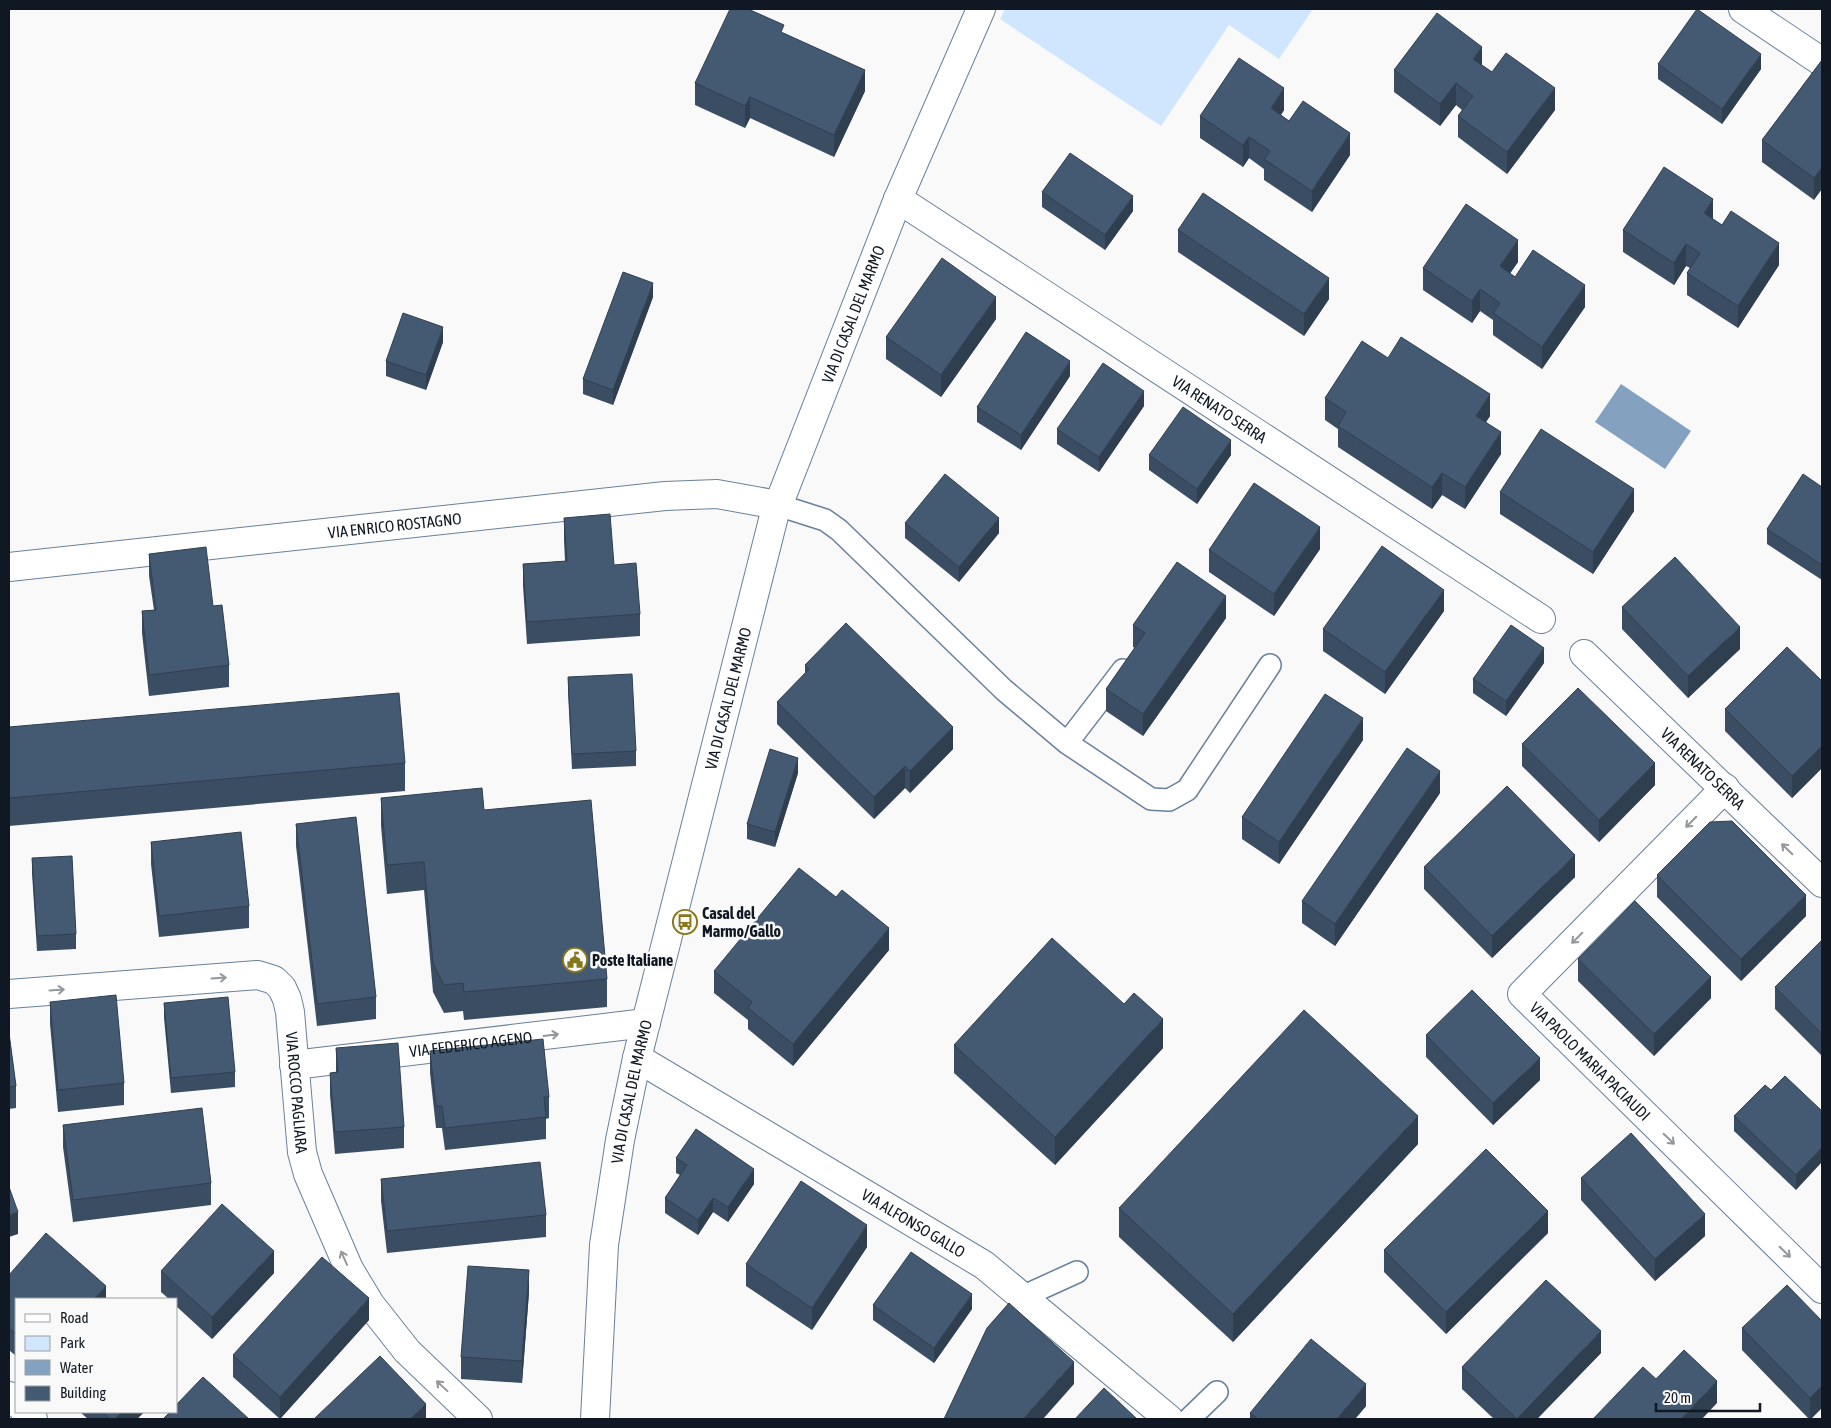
<svg xmlns="http://www.w3.org/2000/svg" width="1831" height="1428" viewBox="0 0 1831 1428" font-family="'Asap Condensed',sans-serif">
<style>
.green{fill:#cfe6fe}
.water{fill:#84a2c0}
.lines{fill:none;stroke-linecap:round;stroke-linejoin:round}
.service-casing{stroke:#69819a;stroke-width:24}
.minor-casing{stroke:#69819a;stroke-width:30}
.secondary-casing{stroke:#69819a;stroke-width:30}
.service{stroke:#fff;stroke-width:21}
.minor{stroke:#fff;stroke-width:28}
.secondary{stroke:#fff;stroke-width:28}
.wall{fill:#3a4d62}
.shaded-wall{fill:#303f50}
.building{fill:#445a72;stroke:#303f50}
.oneway{stroke:#93989c}
.labels{text-anchor:middle;dominant-baseline:central;stroke-width:5;stroke-linejoin:round;paint-order:stroke}
.street-label{font-size:16px;fill:#101923;stroke:#f9f9f9}
.poi-label{font-size:16px;font-weight:bold;fill:#101923;stroke:#f9f9f9;text-anchor:start}
</style>
<rect width="100%" height="100%" fill="#f9f9f9"/>
<path class="green" d="M1005,9h308l-34,50 -50,-34 -68,101 -161,-107z"/>
<path class="water" d="M1621,384l70,47 -26,38 -70,-47z"/>
<g class="lines">
<defs>
<path id="service" d="M778,505l47,15 14,10 165,160 63,53 84,56 18,1 18,-10 83,-125
M1067,743l56,-73
M1022,1297l55,-25
M1189,1419l28,-27"/>
<g id="minor">
<path d="M1743,9l79,53"/>
<path id="s1" d="M898,199l643,420"/>
<path id="s2" d="M9,567l656,-71 52,-2 61,11"/>
<path id="s3" d="M1584,654l238,229"/>
<path id="s4" d="M1725,788l-203,206 300,295"/>
<path id="s5" d="M9,994l249,-19 16,5 8,8 5,11 3,13 12,140 6,22 41,95 21,35 37,47 71,68"/>
<path id="s6" d="M637,1058l347,207 185,154"/>
<path id="s7" d="M294,1065l352,-42"/>
<path d="M9,1396l7,7"/>
<path d="M25,1412l8,7"/>
</g>
<g id="secondary">
<path id="s8" d="M595,1419l9,-174 16,-105 17,-82 137,-542 124,-317 83,-190"/>
</g>
</defs>
<use href="#service" class="service-casing"/>
<use href="#minor" class="minor-casing"/>
<use href="#secondary" class="secondary-casing"/>
<use href="#service" class="service"/>
<use href="#minor" class="minor"/>
<use href="#secondary" class="secondary"/>
</g>
<path class="wall" d="M784,33l81,58 -31,66 -84,-39 -5,10 -50,-23v-22z
M1822,60l-8,140 -52,-38v-22z
M1658,64l103,5 -39,55 -64,-45z
M1482,66l10,6 63,38 -48,64 -49,-37v-21l4,-6 -6,-5 -16,21 -46,-34v-22z
M1284,110l-3,5 8,6 61,34 -38,57 -48,-32v-11l-15,-11 -6,9 -43,-29v-22z
M1042,192l91,19 -28,39 -63,-43z
M1713,219l66,46 -41,63 -51,-33v-22l3,-5 -4,-2 -12,19 -51,-33v-22z
M1178,230l151,69 -25,37 -126,-84z
M1518,262l-8,11 5,4 70,30 -43,62 -49,-34v-15l-13,-9 -8,12 -49,-33v-22z
M653,297l-40,108 -30,-11v-15z
M996,319l-55,78 -55,-38v-22z
M443,342l-17,48 -40,-14v-15z
M1388,358l102,58 -4,6 15,32 -36,55 -23,-14 -10,14 -94,-62v-18l-13,-9v-22z
M1070,376l-49,74 -44,-28v-15z
M1144,406l-45,66 -42,-28v-15z
M1149,455h82l-34,49 -48,-34z
M1822,487v93l-55,-36v-15z
M1500,492l134,19 -41,63 -93,-60z
M564,518l50,47 26,49v22l-113,8 -4,-58v-22l42,-3 -1,-21z
M905,523l94,10 -40,49 -54,-44z
M1320,549l-46,67 -65,-44v-22z
M149,554l64,52 16,59v22l-80,9 -7,-63v-22l12,-1 -5,-34z
M1622,607l118,42 -52,49 -66,-69z
M1444,611l-59,83 -62,-43v-22z
M1226,618l-83,118 -37,-25v-22l29,-41 -2,-1v-22z
M1544,663l-38,53 -33,-23v-14z
M805,665l148,84 -43,44 -5,-5 -31,31 -97,-95v-22l28,-28z
M568,677l68,74v15l-64,3 -4,-77z
M1822,681v87l-30,30 -67,-67v-22z
M9,727l396,36v28l-396,35z
M1363,740l-84,124 -37,-25v-22z
M1522,744l133,41 -56,57 -77,-76z
M798,773l-23,74 -28,-8v-15z
M1440,793l-105,153 -33,-23v-22z
M381,798l103,12 123,169v28l-143,13 -1,-9 -19,2 -11,-21 -9,-102 -37,4 -6,-68z
M296,824l80,173v22l-59,7 -21,-180z
M151,842l98,64v22l-90,9 -8,-73z
M32,858l44,76v15l-39,2 -5,-78z
M1424,867l151,10 -83,81 -68,-69z
M1657,875l149,41 -65,65 -84,-84z
M9,920l1,13v22h-1z
M1822,940v116l-47,-47v-22z
M889,950l-96,116 -45,-37v-9l-34,-27v-22z
M1578,959l133,39 -57,58 -76,-75z
M50,1002l74,81v22l-66,7 -8,-88z
M164,1003l71,69v15l-64,6 -7,-75z
M1124,1004l39,44 -108,117 -101,-92v-28z
M9,1033l7,53v22l-7,1z
M1426,1035l114,45 -47,45 -67,-68z
M336,1048l68,79v21l-69,6 -5,-59v-22l6,-1z
M430,1051l119,46v21l-3,1v20l-101,11 -3,-22h-6l-6,-55z
M1771,1090l51,21 -26,79 -62,-59v-15z
M63,1125l148,58v22l-138,17 -10,-75z
M1418,1144l-185,198 -114,-105v-29z
M676,1158l78,26 -26,38 -15,-10 -15,23 -33,-22v-15l15,-23 -4,-2z
M1581,1178l124,58 -50,45 -74,-81z
M381,1179l165,36v22l-159,16 -6,-52z
M1548,1233l-102,101 -62,-62v-22z
M867,1247l-55,83 -66,-44v-22z
M161,1271l113,2 -62,66 -36,-33v-7h-7l-8,-7z
M9,1275l97,24h-90v57l-7,-6z
M529,1292l-7,91 -61,-4v-22z
M873,1305l99,4 -38,54 -61,-43z
M369,1320l-89,99 -47,-42v-22z
M1822,1321l-11,98h-2l-67,-69v-22z
M1601,1353l-64,66h-43l-32,-30v-22z
M1366,1406l-11,13h-105v-6z
M80,1412h64l-7,7h-49z"/>
<path class="shaded-wall" d="M1482,47v22l-9,-10z
M1761,54v15l-39,55v-15z
M865,70v21l-31,66v-22z
M1456,83v22l-16,21v-22z
M1284,88v22l-13,20v-22z
M1555,88v22l-48,64v-22z
M750,97v21l-5,10v-22z
M1350,133v22l-38,57v-21z
M1249,137v21l-6,9v-22z
M1822,167v22l-8,11v-22z
M1133,196v15l-28,39v-15z
M1713,199v22l-9,-8z
M1518,240v22l-18,26v-22z
M1779,243v22l-41,63v-22z
M1686,244v22l-12,19v-22z
M1329,278v21l-25,37v-22z
M653,283v14l-40,108v-15z
M1585,285v22l-43,62v-22z
M1480,289v22l-8,12v-22z
M996,297v22l-55,78v-22z
M443,327v15l-17,48v-15z
M1070,361v15l-49,74v-15z
M1144,391v15l-45,66v-15z
M1490,394v22l-14,21v-21z
M1501,432v22l-36,55v-22z
M1231,440v15l-34,49v-15z
M1442,473v22l-10,14v-22z
M1634,489v22l-41,63v-22z
M999,518v15l-40,49v-15z
M1320,527v22l-46,67v-22z
M1444,590v21l-59,83v-22z
M1226,596v22l-83,118v-22z
M1740,627v22l-52,49v-22z
M1544,648v15l-38,53v-15z
M1363,718v22l-84,124v-22z
M953,727v22l-43,44v-22z
M1822,746v22l-30,30v-22z
M798,758v15l-23,74v-15z
M1655,763v22l-56,57v-22z
M905,766v22l-31,31v-22z
M1440,771v22l-105,153v-22z
M1575,855v22l-83,81v-22z
M1806,895v21l-65,65v-22z
M889,928v22l-96,116v-22z
M1711,977v21l-57,58v-22z
M1163,1019v29l-108,117v-28z
M1540,1058v22l-47,45v-22z
M1418,1116v28l-185,198v-28z
M1822,1147v15l-26,28v-15z
M754,1169v15l-26,38v-15z
M713,1198v14l-15,23v-15z
M1548,1211v22l-102,101v-22z
M18,1212v22l-9,3v-22z
M1705,1214v22l-50,45v-22z
M867,1225v22l-55,83v-22z
M274,1251v22l-62,66v-22z
M529,1270v22l-7,91v-22z
M106,1286v13h-12z
M972,1294v15l-38,54v-15z
M369,1298v22l-89,99v-22z
M1601,1331v22l-64,66h-20z
M1074,1362v22l-31,35h-20z
M1717,1381v22l-15,16h-21z
M1366,1384v22l-11,13h-18z
M1822,1386v22l-11,11h-1v-21z
M426,1404v15h-16z
M122,1412h22l-7,7h-22z"/>
<path class="building" d="M730,9h18l36,16 -3,7 84,38 -31,65 -84,-38 -5,9 -50,-23z
M1697,9l64,45 -39,55 -64,-45z
M1437,13l45,34 -9,12 19,13 14,-19 49,35 -48,64 -49,-36 15,-20 -17,-13 -16,21 -46,-34z
M1239,58l45,30 -13,20 18,13 14,-20 47,32 -38,58 -48,-32 6,-8 -21,-14 -6,8 -43,-29z
M1822,60v107l-8,11 -52,-38z
M1070,153l63,43 -28,39 -63,-43z
M1664,167l49,32 -9,14 18,12 9,-14 48,32 -41,63 -51,-33 13,-20 -14,-9 -12,19 -51,-33z
M1203,193l126,85 -25,36 -126,-84z
M1466,204l52,36 -18,26 15,11 18,-27 52,35 -43,62 -49,-34 7,-10 -20,-14 -8,12 -49,-33z
M942,258l54,39 -55,78 -55,-38z
M623,272l30,11 -40,107 -30,-11z
M403,313l40,14 -17,48 -40,-14z
M1026,332l44,29 -49,74 -44,-28z
M1401,337l89,57 -14,22 25,16 -36,55 -23,-14 -10,14 -94,-61 8,-14 -21,-14 37,-57 26,17z
M1103,363l41,28 -45,66 -42,-28z
M1183,407l48,33 -34,49 -48,-34z
M1541,429l93,60 -41,63 -93,-60z
M945,474l54,44 -40,49 -54,-44z
M1803,474l19,13v78l-55,-36z
M1254,483l66,44 -46,67 -65,-44z
M610,514l4,51 22,-2 4,51 -113,8 -4,-58 44,-3 -3,-43z
M1382,546l62,44 -59,82 -62,-43z
M206,547l7,59 9,-1 7,60 -80,10 -7,-64 14,-1 -7,-56z
M1675,557l65,70 -52,49 -66,-69z
M1177,562l49,34 -83,118 -37,-25 39,-56 -12,-8z
M846,623l107,104 -43,44 -5,-5 -31,31 -97,-95 32,-33 -4,-4z
M1511,625l33,23 -38,53 -33,-22z
M1787,647l35,34v65l-30,30 -67,-67z
M632,674l4,77 -64,3 -4,-77z
M1578,688l77,75 -56,57 -77,-76z
M399,693l6,70 -396,35v-71z
M1325,694l38,24 -84,124 -37,-25z
M1407,748l33,23 -105,153 -33,-23z
M770,749l28,9 -23,74 -28,-8z
M1507,786l68,69 -83,81 -68,-69z
M482,788l2,22 107,-10 16,179 -143,13 -1,-9 -19,2 -11,-22 -9,-101 -37,3 -6,-67z
M356,817l20,180 -59,7 -21,-180z
M1732,821l74,74 -65,64 -84,-84 53,-53z
M241,832l8,74 -90,10 -8,-74z
M72,856l4,78 -39,2 -5,-78z
M799,868l37,29 6,-7 47,38 -96,116 -45,-36 4,-6 -38,-31z
M1635,901l76,76 -57,57 -76,-75z
M1052,938l72,66 10,-11 29,26 -108,118 -101,-92z
M1822,940v94l-47,-47z
M1472,990l68,68 -47,45 -67,-68z
M116,995l8,88 -66,7 -8,-88z
M228,997l7,75 -64,6 -7,-75z
M1304,1010l114,106 -185,198 -114,-106z
M9,1033l7,53 -7,1z
M543,1039l6,58h-5l2,20 -101,11 -3,-22h-6l-6,-55z
M398,1043l6,84 -69,5 -5,-59 8,-1 -2,-24z
M1785,1076l37,35v36l-26,28 -62,-59 31,-31 6,5z
M202,1108l9,75 -138,17 -10,-75z
M696,1129l58,40 -26,38 -15,-9 -15,22 -33,-22 22,-33 -11,-7z
M1631,1133l74,81 -50,45 -74,-81z
M1486,1149l62,62 -102,101 -62,-62z
M540,1162l6,53 -159,16 -6,-52z
M801,1181l66,44 -55,83 -66,-44z
M9,1187l9,25 -9,3z
M222,1204l52,47 -62,66 -51,-46z
M46,1233l60,53 -12,13h-78v35l-7,-6v-53z
M911,1252l61,42 -38,54 -61,-43z
M322,1257l47,41 -89,99 -47,-42z
M468,1266l61,4 -7,91 -61,-4z
M1546,1280l55,51 -84,88 -55,-52z
M1787,1285l35,36v65l-12,12 -68,-70z
M1009,1303l65,59 -51,57h-79l43,-91z
M1311,1339l55,45 -29,35h-79l-8,-6z
M1684,1350l33,31 -36,38h-88l50,-52 13,12z
M380,1356l46,48 -16,15h-96z
M203,1377l46,42h-86l7,-7h6v-7z
M1104,1388l33,31h-62z
M103,1412h19l-7,7h-5z"/>
<defs><path id="oneway-shaft" d="M-6 0H5M1.5-3L5.5 0L1.5 3" fill="none" stroke-width="1.6" stroke-linecap="round" stroke-linejoin="round" transform="scale(1.25)"/></defs>
<g class="oneway">
<use href="#oneway-shaft" transform="translate(1691 822) rotate(135)"/>
<use href="#oneway-shaft" transform="translate(1787 849) rotate(-136)"/>
<use href="#oneway-shaft" transform="translate(1577 938) rotate(135)"/>
<use href="#oneway-shaft" transform="translate(219 978) rotate(-4)"/>
<use href="#oneway-shaft" transform="translate(57 990) rotate(-4)"/>
<use href="#oneway-shaft" transform="translate(551 1035) rotate(-7)"/>
<use href="#oneway-shaft" transform="translate(1669 1139) rotate(44)"/>
<use href="#oneway-shaft" transform="translate(1785 1252) rotate(44)"/>
<use href="#oneway-shaft" transform="translate(344 1258) rotate(-114)"/>
<use href="#oneway-shaft" transform="translate(442 1386) rotate(-137)"/>
</g>
<defs>
<symbol id="bus-ring" viewBox="-11 -11 22 22"><circle r="9.5" fill="#f9f9f9" stroke="#85771a" stroke-width="1.5"/><path d="M-5-6H5V4H4V6H2V4H-2V6H-4V4H-5ZM-3.5-4V0h7V-4ZM-3.5 1.2v1.5H-2V1.2ZM2 1.2v1.5H3.5V1.2Z" fill="#85771a"/></symbol>
<symbol id="civic-ring" viewBox="-11 -11 22 22"><circle r="9.5" fill="#f9f9f9" stroke="#85771a" stroke-width="1.5"/><path d="M-.6-6.5H3V-4.5H.6V-3L4-1V1h2V6H-6V1h2V-1L-.6-3ZM-1.2 2.5V6h2.4V2.5Z" fill="#85771a"/></symbol>
</defs>
<g fill-rule="evenodd">
<use href="#bus-ring" x="671" y="908" width="28" height="28"/>
<use href="#civic-ring" x="561" y="946" width="28" height="28"/>
</g>
<g class="labels">
<g class="street-label">
<text stroke="none"><textPath href="#s8" startOffset="1140">VIA DI CASAL DEL MARMO</textPath></text>
<text stroke="none"><textPath href="#s1" startOffset="384">VIA RENATO SERRA</textPath></text>
<text stroke="none"><textPath href="#s2" startOffset="388">VIA ENRICO ROSTAGNO</textPath></text>
<text stroke="none"><textPath href="#s8" startOffset="735">VIA DI CASAL DEL MARMO</textPath></text>
<text stroke="none"><textPath href="#s3" startOffset="165">VIA RENATO SERRA</textPath></text>
<text stroke="none"><textPath href="#s7" startOffset="178">VIA FEDERICO AGENO</textPath></text>
<text stroke="none"><textPath href="#s4" startOffset="385">VIA PAOLO MARIA PACIAUDI</textPath></text>
<text stroke="none"><textPath href="#s8" startOffset="330">VIA DI CASAL DEL MARMO</textPath></text>
<text stroke="none"><textPath href="#s5" startOffset="384">VIA ROCCO PAGLIARA</textPath></text>
<text stroke="none"><textPath href="#s6" startOffset="322">VIA ALFONSO GALLO</textPath></text>
</g>
<g class="poi-label">
<text x="702" y="913">Casal del<tspan x="702" dy="18">Marmo/Gallo</tspan></text>
<text x="592" y="960">Poste Italiane</text>
</g>
</g>
<rect width="1831" height="1428" fill="none" stroke="#101923" stroke-width="20"/>
<rect x="15" y="1298" width="162" height="115" fill="#f9f9f9" stroke="#9c9fa3"/>
<rect x="25" y="1314" width="25" height="8" fill="#ffffff" stroke="#9c9fa3"/>
<text x="60" y="1323" font-size="15" fill="#101923">Road</text>
<rect x="25" y="1336" width="25" height="15" fill="#cfe6fe" stroke="#9c9fa3"/>
<text x="60" y="1348" font-size="15" fill="#101923">Park</text>
<rect x="25" y="1360" width="25" height="15" fill="#84a2c0" stroke="#9c9fa3"/>
<text x="60" y="1373" font-size="15" fill="#101923">Water</text>
<rect x="25" y="1386" width="25" height="15" fill="#445a72" stroke="#9c9fa3"/>
<text x="60" y="1398" font-size="15" fill="#101923">Building</text>
<path d="M1656 1403v8h104v-8" fill="none" stroke="#101923" stroke-width="2.5"/>
<text x="1664" y="1403" font-size="15" fill="#101923" stroke="#f9f9f9" stroke-width="4" paint-order="stroke">20 m</text>
</svg>
